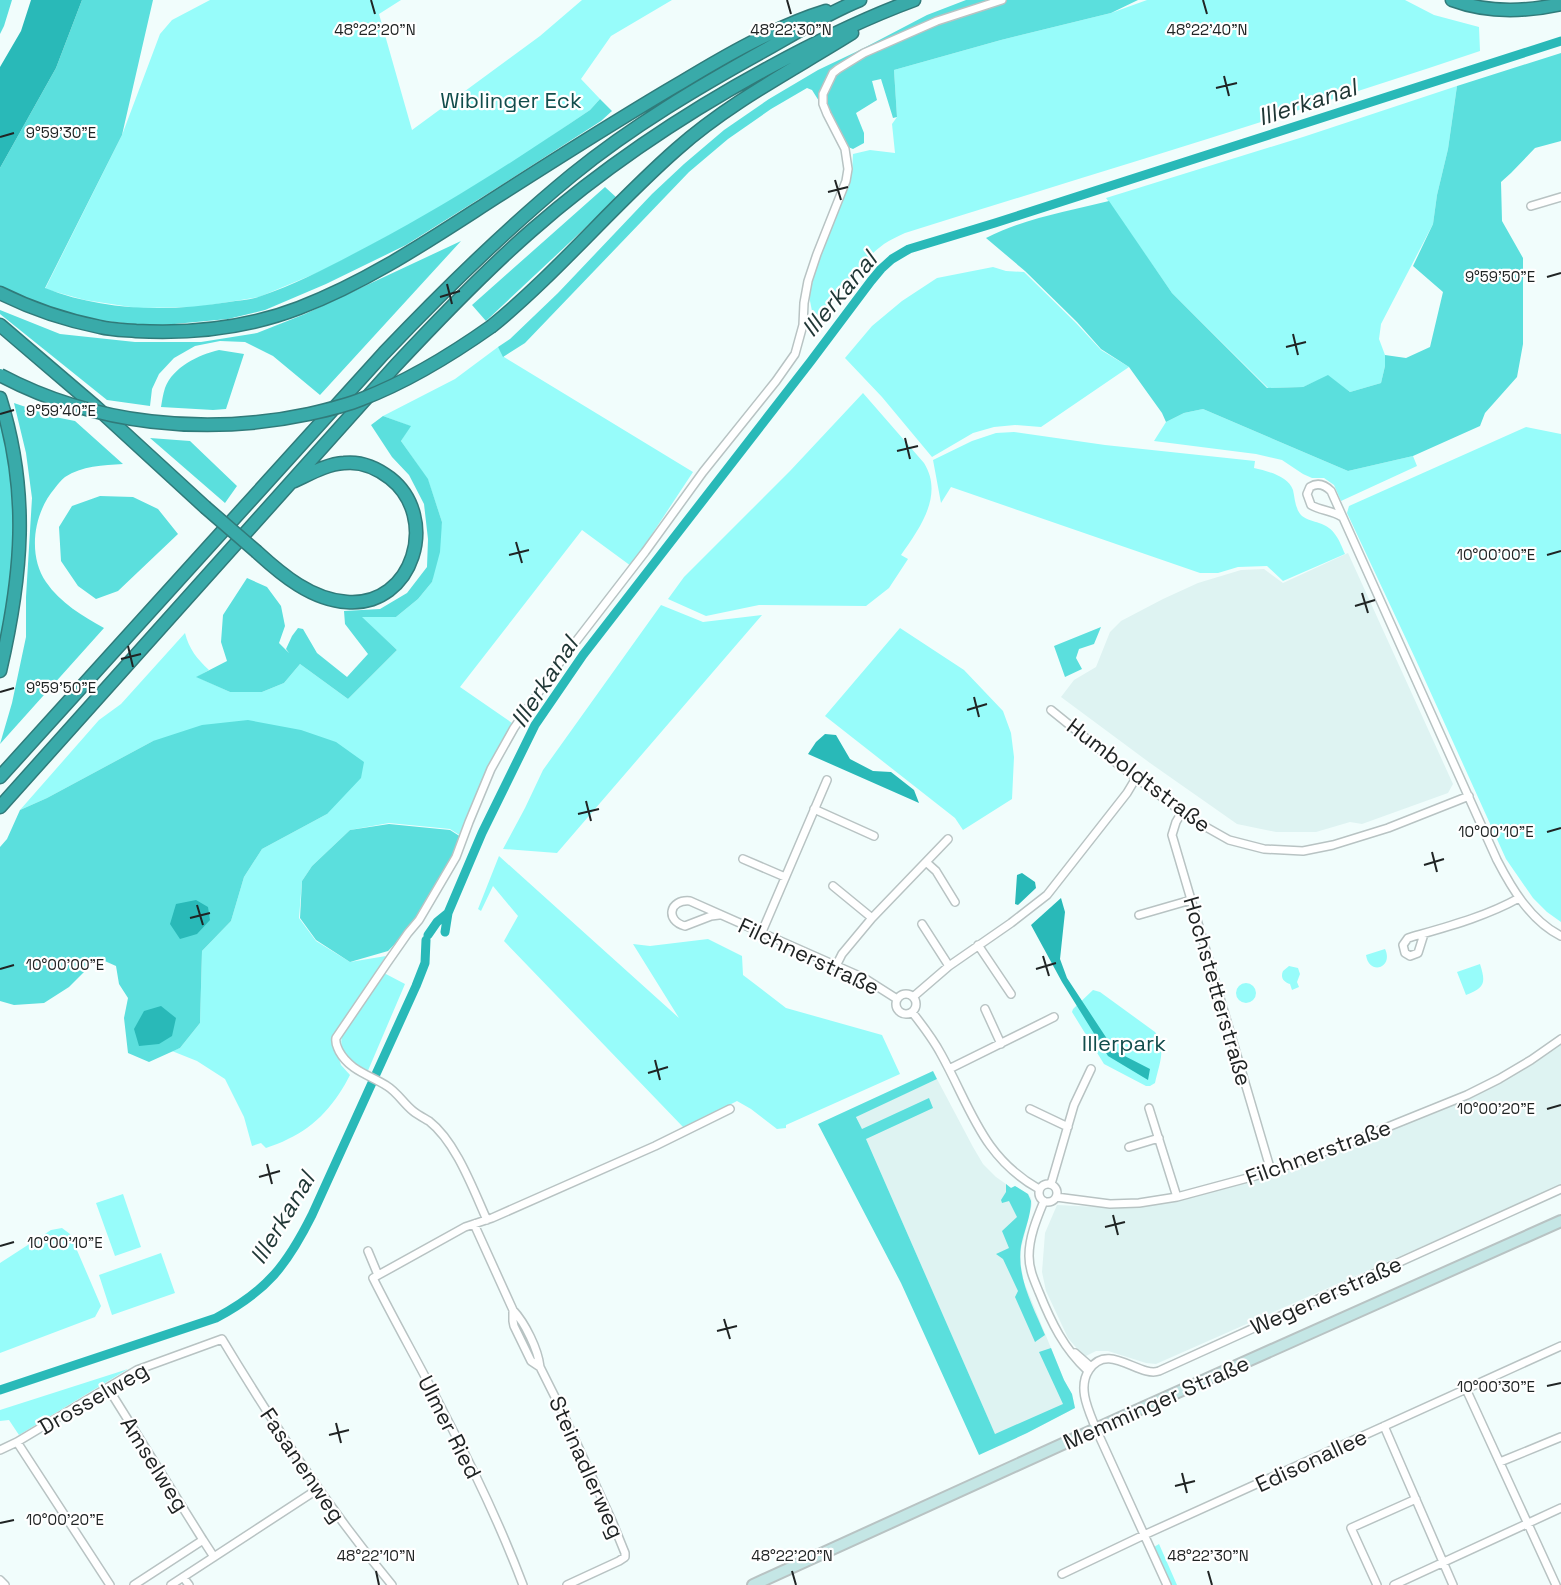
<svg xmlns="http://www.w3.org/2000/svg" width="1561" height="1585" viewBox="0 0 1561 1585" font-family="'Space Grotesk',sans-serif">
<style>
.built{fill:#def3f2}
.green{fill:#97fcfa}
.forest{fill:#5bdfdd}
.water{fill:#29b9b8}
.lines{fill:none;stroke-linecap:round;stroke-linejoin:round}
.canal{stroke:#29b9b8;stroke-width:9}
.street-casing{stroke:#b8c3c3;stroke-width:10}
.secondary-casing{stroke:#b8c3c3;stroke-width:14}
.highway-casing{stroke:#307b7a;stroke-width:15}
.street{stroke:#fff;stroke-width:7}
.secondary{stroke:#c4e6e5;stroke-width:10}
.highway{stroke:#39aaa9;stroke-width:12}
.highway-bridge-casing{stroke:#307b7a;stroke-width:15;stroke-linecap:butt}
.highway-bridge{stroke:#39aaa9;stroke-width:12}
.ticks{fill:none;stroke:#202424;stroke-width:2}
.labels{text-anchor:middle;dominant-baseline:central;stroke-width:4.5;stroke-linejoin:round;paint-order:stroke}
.park-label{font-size:22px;fill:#124d4c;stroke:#fff}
.street-label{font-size:22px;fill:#202424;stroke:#fff}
.water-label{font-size:24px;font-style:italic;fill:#1f3635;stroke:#fff}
.ticks-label{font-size:15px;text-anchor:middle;fill:#202424;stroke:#fff;stroke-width:4.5;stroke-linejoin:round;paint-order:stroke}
</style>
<rect width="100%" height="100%" fill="#f1fdfc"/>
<path class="built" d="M1348,553l105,231 -5,9 -86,31 -12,-2 -34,10h-40l-39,-8 -87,-61 -89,-66 13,-17 22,-13 14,-35 11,-11 42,-22 35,-16 43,-13 23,-1 19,14z
M1561,1043v142l-405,179 -10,-1 -38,-12h-12l-12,6 -16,-19 -22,-47 -4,-19 3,-39 12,-28 42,2 54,-2 57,-13 70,-20 158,-60 72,-36z
M937,1079l36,68 10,17 13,13 10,7 5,4 4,-2 13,8 3,4 1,6 -11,45v17l3,16 40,98 8,14 3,14 -48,25 -27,13 -144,-330z"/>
<path class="green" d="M210,0h191l-22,14 33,116 128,-94 42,-36h90l-61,36 -30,43 19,20 -10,11 -75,51 -93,57 -98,52 -65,27 -61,10 -61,1 -52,-8 -40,-11 77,-154 38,-101 12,-14z
M1147,0h258l29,15 45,12 1,24c-191,64 -383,122 -575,182 -7,3 -15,7 -21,11 -27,20 -44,48 -62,74l-10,-7 -3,-15 6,-24 37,-100 1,-18 17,-4 25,3 -3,-29 5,-7 -3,-47 107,-30 110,-27z
M1457,86l-9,63 -11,46 -4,29 -52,100 -2,15 6,16v11l-4,17 -31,9 -22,-16 -25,11 -35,1 -96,-95 -66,-95 197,-61z
M993,267l13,4 18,1 52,51 25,27 28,17 -88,60 -26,-2 -21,2 -21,6 -41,24 -50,-60 -37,-39 27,-32 30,-25 35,-23z
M498,347l6,10 189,115 -62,94 -49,-36 -122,157 52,36 -22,43 -29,70 -11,-7 -61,-6 -39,7 -38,36 -10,15 -3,37 17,23 34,21 36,-6 -53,84 8,25 9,10c-13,26 -34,52 -62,64 -7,4 -15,6 -22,9l-5,-5 -9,3 -8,-29 -19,-38 -28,-18 -25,-10 8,-3 20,-25 2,-72 29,-30 13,-44 18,-28 65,-35 -174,-73 -106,57 -27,12 79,-90 22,-16 64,-71c4,16 12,26 24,37l-12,7 33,15h32l22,-9 16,-19 48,35 49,-49 -36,-33h35l22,-18 14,-17 10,-60 -14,-42 -27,-39 9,-15 -27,-10 72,-37z
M863,393l61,70c20,32 -4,65 -23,92l7,4 -19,29 -23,18 -107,-1 -53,11 -38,-17 16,-22 106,-106z
M1203,409l145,62 65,-15 4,10 -76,35 -7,-16 -10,-7h-12l-9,-4 -21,-14 -26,-6 -102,-13 12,-19 18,-9z
M1526,427l35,7v488l-14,-10 -14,-14 -27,-39 -91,-201 -68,-145 2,-7z
M1014,432l91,13 150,16 -1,7c13,3 34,8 39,22 2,9 2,19 9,26 5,4 12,5 17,7 16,5 20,17 26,31l-62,27 -16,-15 -29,1 -20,6h-18l-249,-86 -10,16 -8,-43 39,-19 24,-8z
M661,605l42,17 59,-7 -205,238 -54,-4 22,-41 18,-38z
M900,628l64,42 39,41 8,22 3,24 -2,42 -49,31 -8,-12 -130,-102z
M499,856l180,162 -46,-74 17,2 58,-7 34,17 1,19 43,33 96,27 18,39 -114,51v3l-9,1 -26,-20 -14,-8 -53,27 -180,-187 14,-25 -25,-30 -12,25 -3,-2z
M1385,949c9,19 -16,27 -19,6z
M1480,964c6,19 5,24 -14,31l-9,-23z
M1289,966l9,2 2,6 -3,8 2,5 -7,3 -2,-6c-6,-2 -10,-6 -7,-13z
M384,973l21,11 -38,89c-15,-11 -29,-16 -25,-38z
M1236 993a10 10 0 1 1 20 0a10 10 0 1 1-20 0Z
M1093,990l7,2 55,40c12,17 4,32 0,51l-5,3h-4l-42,-22 -32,-52 1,-3z
M123,1194l18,53 -26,9 -19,-53z
M62,1228l8,6 31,72 -6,11 -95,36v-90l51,-33z
M161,1253l14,40 -63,22 -13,-40z
M128,1369l-109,66 -10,-15 -9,1v-11z
M1159,1544l18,41h-6l-17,-38z"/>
<path class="forest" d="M0,0h12l-8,26 -4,8z
M82,0h71l-31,135 -77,153c58,23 123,24 184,14 10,-2 22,-2 32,-6 38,-13 75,-33 111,-52 76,-40 147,-86 218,-134l10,-11 12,12 -11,10 -98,63 -97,61 -80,39 -61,26 -37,9 -75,7 -59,-6 -57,-17 -37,-15v-120l56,-100z
M966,0h172l-27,13 -110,27 -107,30 3,47 -4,1 -12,-39 -9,2 5,19 -21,13 8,20v10l-11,6 -5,-2 -36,-57 -5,-2 -36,21 -43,30 -39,33 -164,171 -22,14 -5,-10 12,-8 48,-46 94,-99 32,-30 40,-34 45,-31 49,-29 44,-21 65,-34z
M1561,53v88l-26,7 -24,25 -10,9 1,39 21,37v86l-6,33 -32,36 -5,13 -67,30 -65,15 -145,-62 -19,4 -18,9 -4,-9 -33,-46 -28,-18 -24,-27 -52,-51 -39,-33c37,-19 82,-27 123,-37l63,92 95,95 36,-1 25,-12 22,17 31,-9 4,-17v-11l21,3 24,-11 13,-55 -30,-26 20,-42 4,-29 11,-46 9,-63z
M605,187l12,11 -131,123 -14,-16z
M461,241l-141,154 -47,-39 -28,-14 -25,-1 -25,5 -21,12 -15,16 -7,15 -2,17 -43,-6 -107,-86v-4l60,24 75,8h66l56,-9 48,-19z
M219,350l25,4 -18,55 -13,1 -52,-3c1,-6 2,-13 4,-19 8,-21 33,-33 54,-38z
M14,403l41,14 20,4 48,43c-20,1 -41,2 -58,13 -4,3 -7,7 -10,11 -21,24 -28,66 -9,94 14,21 37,34 58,46l-104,116 12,-41 14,-66v-40l6,-99 -6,-45z
M383,416l28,10 -10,15 27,38 14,43 -2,30 -8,30 -14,17 -22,18h-34l35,33 -49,49 -48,-35 -16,19 -22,9h-32l-34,-15 31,-16 -6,-19 2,-27 24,-37 20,9 14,19 4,20 -6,17 10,10 -3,-4 6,-13 6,-8 5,1 14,24 30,24 21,-23 -23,-30 -1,-13 36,-2 27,-16 20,-26 1,-28 -4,-35 -15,-29 -17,-18 -21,-32z
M0,421l10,48 4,69 -4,54 -10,54z
M150,438l40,3 47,45 -12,17z
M100,496l33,1 25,12 20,25 -60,57 -22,8 -18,-13 -17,-25 -2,-34 13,-21z
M1101,627l-7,17 -15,5 -3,9 6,11 -17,8 -11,-31z
M248,720l53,10 35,12 28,20 -3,16 -34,36 -65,35 -18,28 -13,44 -29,30 -2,72 -20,25 -31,14 -21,-9 -4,-35 4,-20 -9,-14 -3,-18 -18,-8 -29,29 -25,16 -30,2 -14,-4v-154l7,-8 13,-29 27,-12 106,-57 49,-16z
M389,824l61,6 11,7 -1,9 -27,59 -45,46 -38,11 -34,-22 -16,-22 2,-37 10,-15 38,-36z
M933,1071l4,8 -81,38 6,12 67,-31 4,10 -67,31 129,295 68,-30 -24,-52 12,-4 13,32 8,14 3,14 -48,25 -48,22 -78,-172 -83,-159z
M1006,1184l5,4 4,-2 13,8 3,7c0,15 -7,30 -10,45 -5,31 13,62 24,89l-10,7 -20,-45 3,-6 -15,-32 -7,-5 13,-6 -7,-17 15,-14 -8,-16 -7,2 -1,-3 5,-8z"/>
<path class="water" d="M31,0h51l-26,68 -56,100v-101l21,-36z
M825,734l11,1 14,24 23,12 18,1 23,18 5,13 -111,-49 8,-12z
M1022,873l13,9 1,6 -18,17 -3,-1 2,-29z
M1061,898l4,14 -5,47 7,19 48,73 35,18 -2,11 -40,-24 -46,-74 -31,-57z
M196,900l12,7 2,13 -13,14 -17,5 -10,-15 6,-20z
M161,1006l15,12 -4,18 -13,8 -20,2 -5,-17 10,-18z"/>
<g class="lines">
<path class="canal" d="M445,932l3,-19
M428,935l9,-13 11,-9 34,-80 53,-108 48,-70 228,-294 60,-80 10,-12 11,-10 17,-10 86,-26 566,-182
M0,1390l216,-72c51,-27 71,-53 96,-103l104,-229 9,-23 1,-23"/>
<defs>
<path id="street" d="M1531,206l30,-9
M1342,517c-10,-7 -21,-6 -31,-12l-4,-11 3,-7c8,-5 15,-2 21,4l166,369c15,29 34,61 64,76
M1051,710l68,55 71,53 39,22 35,9 39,2 30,-6 55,-17 81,-32
M814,809l60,27
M1182,812l-6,10 -4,13 99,336
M743,859l42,18
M926,862l10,9 19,31
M833,886l39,32
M719,915l-8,1 -26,10c-20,-5 -16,-27 5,-25l174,77 33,21
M1139,915l52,-15
M922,924l27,42
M761,934l66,-154
M1424,934l-6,19 -8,3 -5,-3 -2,-8 5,-7c38,-11 77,-21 111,-40
M978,945l33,49
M836,966l6,-12 30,-36 76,-79
M896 1004a10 10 0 1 1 20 0a10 10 0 1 1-20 0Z
M913,997l36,-31 62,-43 36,-28 80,-102 9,-15
M985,1009l16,35
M912,1012c11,14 21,27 29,42 30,54 41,103 98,135
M949,1069l105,-52
M1149,1108l28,89
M1030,1109l38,18
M1129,1147l30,-9
M1039 1193a9 9 0 1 1 18 0a9 9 0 1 1-18 0Z
M1051,1184l23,-79 17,-36
M1056,1197l54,7 29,-1 38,-6 78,-21 42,-14 61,-23 109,-44 32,-16 32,-19 30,-21
M1044,1201c-7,17 -15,36 -15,55 0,13 5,24 10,36 12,30 25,57 49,79
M487,1220c-14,-31 -31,-78 -58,-99 -5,-3 -11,-6 -16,-10 -9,-7 -16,-19 -26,-25 -17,-11 -37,-15 -48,-35 -2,-5 -4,-7 -3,-13l51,-75 21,-30 11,-13 37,-63 13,-35 22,-53 23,-41 43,-62 88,-114 58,-80 73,-91 19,-27 8,-29 1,-22 4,-22 9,-27 29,-73 2,-12 -3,-20 -18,-35 -4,-10v-10l10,-21 5,-4 26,-16 73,-32 65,-21
M474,1224l39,86c12,13 25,39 27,57
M368,1251l10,24
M513,1310v11l1,5 17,35 9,6 22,44 50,110 13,32v4l-6,4 -52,24
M1075,1353l16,14
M108,1388l95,152
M1466,1389l90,196
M1384,1426l69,159
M17,1442l93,143
M0,1450l17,-8 120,-72 85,-31c52,86 106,169 170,246
M1500,1462l61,-25
M1062,1574l82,-39 417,-189
M183,1577l6,8
M0,1580l5,5
M134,1585l69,-45 11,17
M171,1585l147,-96
M523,1585c-22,-58 -49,-115 -78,-170 -23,-46 -49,-91 -72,-137l92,-51 27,-9 163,-72 75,-37
M1167,1585l-71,-156c-7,-18 -19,-41 -7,-59 19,-29 50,8 70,1l402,-182
M1377,1585l-26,-57 65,-29
M1394,1585l167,-77"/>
<path id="secondary" d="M753,1585l369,-168 439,-196"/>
<path id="highway" d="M1452,0c35,13 73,12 109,4
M0,293c32,16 65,27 100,34 12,3 24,3 36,4 55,3 111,-3 163,-23 71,-27 135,-71 199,-112 61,-39 122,-78 184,-114 43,-26 95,-56 144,-71
M0,325l96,82 109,100
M492,326c66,-54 121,-121 185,-177 53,-47 116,-79 175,-116
M0,398c30,95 22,178 0,273
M257,552c25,23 55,48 90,50 67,5 93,-85 43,-124 -13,-10 -29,-17 -46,-15 -18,1 -36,12 -52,19
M0,777l384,-424c60,-63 121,-123 188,-178 60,-49 128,-89 195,-126 30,-17 61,-36 93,-49
M0,807l396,-442c43,-46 87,-92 135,-134 73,-64 154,-118 239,-164 46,-25 95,-49 144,-67"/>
</defs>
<use href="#street" class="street-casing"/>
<use href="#secondary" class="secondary-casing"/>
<use href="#highway" class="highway-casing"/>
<use href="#street" class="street"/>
<use href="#secondary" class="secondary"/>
<use href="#highway" class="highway"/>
<defs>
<path id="highway-bridge" d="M0,375c94,50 206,61 309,39 18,-4 36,-8 53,-15 47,-18 89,-44 130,-73
M205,507l52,45"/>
</defs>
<use href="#highway-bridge" class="highway-bridge-casing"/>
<use href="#highway-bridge" class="highway-bridge"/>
</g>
<path class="ticks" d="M371,0l4,14M787,0l4,14M1203,0l4,14M1224,76l5,20M1216,88l21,-5M0,137l14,-4M835,180l6,20M828,192l20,-5M1547,277l14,-4M447,284l5,20M440,297l20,-6M1293,334l5,21M1286,347l20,-5M0,414l14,-4M905,438l5,21M897,451l21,-5M516,542l6,21M509,555l20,-5M1547,555l14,-4M1362,593l6,20M1355,606l20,-6M128,646l5,21M121,659l20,-5M0,692l14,-4M974,697l5,20M967,710l20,-6M586,801l5,20M578,814l21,-5M1547,832l14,-4M1432,852l5,20M1424,865l20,-6M197,905l6,20M190,918l20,-5M1043,956l6,20M0,969l14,-4M1036,969l20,-6M655,1060l5,20M648,1073l20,-6M1547,1109l14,-4M267,1164l5,20M259,1177l21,-6M1113,1215l5,20M1105,1227l20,-5M0,1246l14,-4M724,1319l6,20M717,1331l20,-5M1547,1386l14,-3M336,1423l5,20M329,1435l20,-5M1182,1473l5,20M1175,1486l20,-5M0,1523l14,-3M376,1571l3,14M792,1571l4,14M1208,1571l4,14"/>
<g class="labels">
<g class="park-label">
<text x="511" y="100">Wiblinger Eck</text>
<text x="1124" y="1043">Illerpark</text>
</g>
<g class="street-label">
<text transform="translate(1139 775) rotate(37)">Humboldtstraße</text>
<text transform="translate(809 956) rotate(25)">Filchnerstraße</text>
<text transform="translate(1218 991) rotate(74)">Hochstetterstraße</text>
<text transform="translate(1318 1152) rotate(-20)">Filchnerstraße</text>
<text transform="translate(1326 1295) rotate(-24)">Wegenerstraße</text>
<text transform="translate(93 1398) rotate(-30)">Drosselweg</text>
<text transform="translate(1156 1402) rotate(-24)">Memminger Straße</text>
<text transform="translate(450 1427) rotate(63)">Ulmer Ried</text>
<text transform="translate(1311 1460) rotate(-25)">Edisonallee</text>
<text transform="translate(155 1464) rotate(58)">Amselweg</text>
<text transform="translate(303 1465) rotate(56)">Fasanenweg</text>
<text transform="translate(587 1467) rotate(66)">Steinadlerweg</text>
</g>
<g class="water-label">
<text transform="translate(1307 102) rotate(-18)">Illerkanal</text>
<text transform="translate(839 294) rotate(-50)">Illerkanal</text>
<text transform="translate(544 682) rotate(-57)">Illerkanal</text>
<text transform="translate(282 1218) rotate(-59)">Illerkanal</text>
</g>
</g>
<g class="ticks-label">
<text x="375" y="35">48°22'20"N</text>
<text x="791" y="35">48°22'30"N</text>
<text x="1207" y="35">48°22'40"N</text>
<text x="61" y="138">9°59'30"E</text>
<text x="1500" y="282">9°59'50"E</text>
<text x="61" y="416">9°59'40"E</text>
<text x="1496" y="560">10°00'00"E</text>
<text x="61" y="693">9°59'50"E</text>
<text x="1496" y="837">10°00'10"E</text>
<text x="65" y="970">10°00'00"E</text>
<text x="1496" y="1114">10°00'20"E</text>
<text x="65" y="1248">10°00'10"E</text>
<text x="1496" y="1392">10°00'30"E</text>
<text x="65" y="1525">10°00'20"E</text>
<text x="376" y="1561">48°22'10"N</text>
<text x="792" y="1561">48°22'20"N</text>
<text x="1208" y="1561">48°22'30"N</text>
</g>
</svg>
